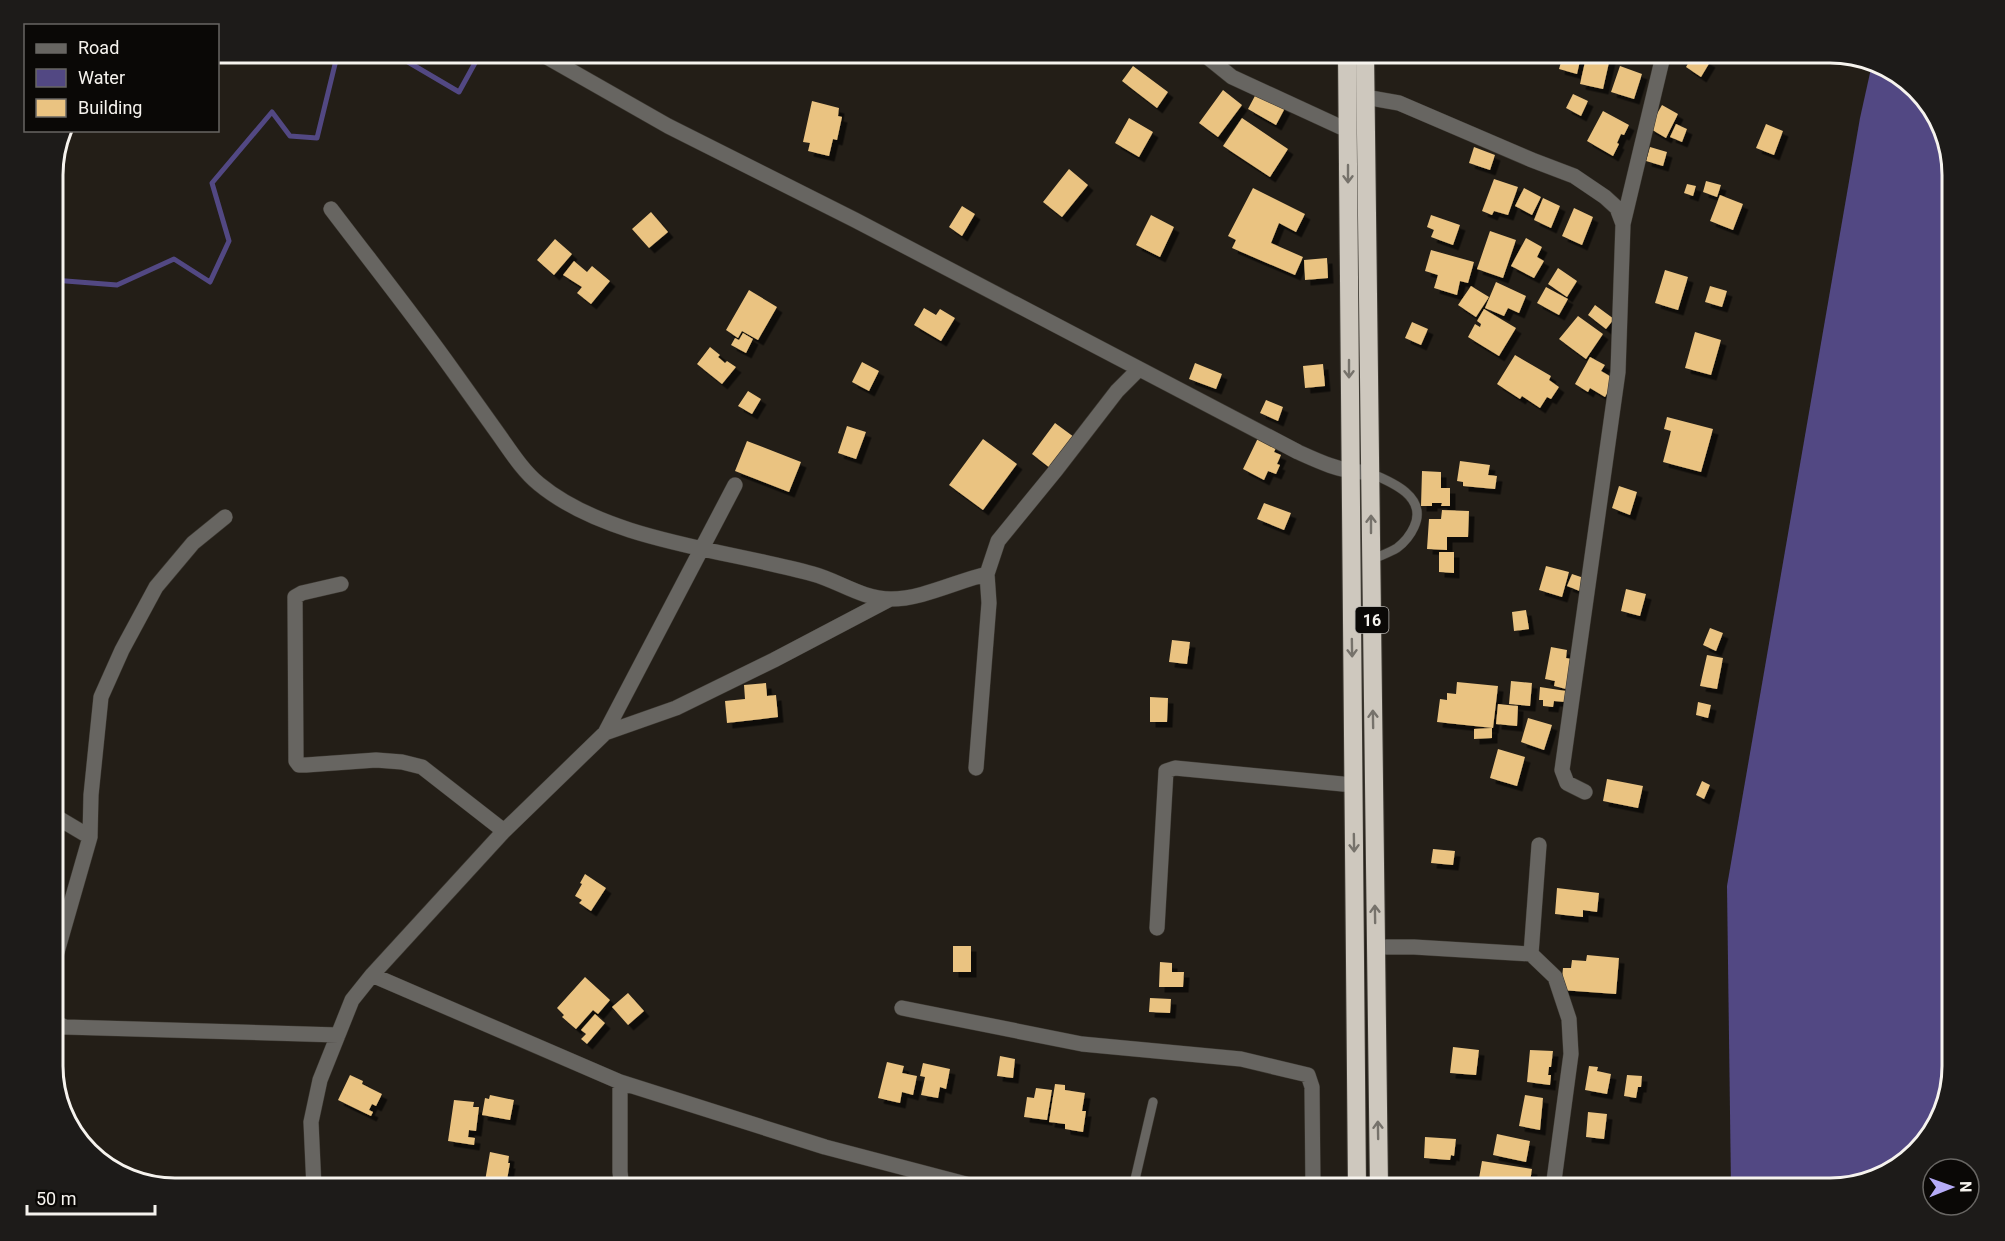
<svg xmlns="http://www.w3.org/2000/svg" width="2005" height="1241" viewBox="0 0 2005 1241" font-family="Roboto,sans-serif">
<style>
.water{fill:#524883}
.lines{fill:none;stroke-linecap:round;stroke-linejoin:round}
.stream{stroke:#524883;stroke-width:5}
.building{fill:#eac381;filter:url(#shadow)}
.lane-casing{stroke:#3c3831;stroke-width:10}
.street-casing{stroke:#3c3831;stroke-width:16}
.highway-casing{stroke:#3c3831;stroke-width:20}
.lane{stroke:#676561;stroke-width:9}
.street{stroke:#676561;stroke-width:15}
.highway{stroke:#cec8be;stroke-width:18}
.oneway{stroke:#76726b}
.labels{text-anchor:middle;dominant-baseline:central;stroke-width:6;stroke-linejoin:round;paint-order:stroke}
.shield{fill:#0a0806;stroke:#afaca8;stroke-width:1.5}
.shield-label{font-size:16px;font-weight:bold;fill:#f6f3ee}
.rim{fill:none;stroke:#f6f3ee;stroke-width:3}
</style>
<defs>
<filter id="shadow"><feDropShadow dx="5.5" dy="5.5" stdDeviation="0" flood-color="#0009"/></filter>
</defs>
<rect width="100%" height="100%" fill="#231e17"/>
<path class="water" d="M1872,64l20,5 44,44 16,54v900l-16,61 -44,44 -61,16h-100l-4,-302 133,-768z"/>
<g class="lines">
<path class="stream" d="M391,52l68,40 22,-40
M53,280l64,5 57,-26 36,23 19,-41 -17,-58 60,-71 18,24 27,2 21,-86"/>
</g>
<path class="building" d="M1564,52h18l-5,22 -18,-5z
M1587,53l23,5 -7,31 -23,-5z
M1694,53l16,9 -9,15 -15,-10z
M1133,66l35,26 -11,16 -35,-27z
M1620,66l22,8 -8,25 -23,-7z
M1223,90l19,15 -24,32 -19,-14z
M1257,92l28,16 -9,17 -28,-16z
M1573,94l15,7 -7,15 -15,-8z
M812,101l27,7 -1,8 4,1 -5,23 -4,-1 -4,17 -21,-5 2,-8 -7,-1z
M1662,105l16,9 -12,24 -17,-10z
M1603,111l26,14 -5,10 -3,-1 -4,9 2,1 -6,12 -26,-15z
M1129,118l24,14 -14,25 -24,-14z
M1242,118l46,31 -18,28 -47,-31z
M1676,124l11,5 -5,13 -12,-5z
M1766,124l17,7 -9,24 -18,-7z
M1474,147l21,8 -5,15 -21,-7z
M1650,147l17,5 -4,14 -17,-5z
M1069,169l19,16 -26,32 -19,-15z
M1494,179l24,8 -10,28 -14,-4 -2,4 -10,-4z
M1706,181l15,4 -4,12 -14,-5z
M1687,184l9,2 -3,10 -9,-3z
M1253,188l52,26 -9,18 -17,-9 -8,20 32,14 -8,18 -63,-27 4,-8 -8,-4z
M1524,188l17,9 -9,18 -17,-9z
M1720,195l23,9 -10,26 -23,-9z
M1543,198l17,8 -9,22 -17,-8z
M962,206l13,8 -13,22 -13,-9z
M1574,208l19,9 -11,28 -20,-9z
M651,212l17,20 -19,16 -17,-19z
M1151,215l23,12 -14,30 -24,-12z
M1431,215l29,10 -7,20 -22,-8 3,-7 -7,-3z
M1490,231l26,9 -13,38 -26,-9z
M1526,238l16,9 -5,10 7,4 -10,17 -23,-12z
M555,239l17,15 -18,21 -17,-15z
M1431,250l43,12 -6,21 -8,-2 -3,14 -23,-7 4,-13 -13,-4z
M1327,258l1,20 -23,2 -1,-20z
M574,261l13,11 5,-6 18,15 -19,23 -14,-11 5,-6 -19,-12z
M1558,268l19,13 -10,16 -19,-13z
M1665,270l23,7 -10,33 -23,-7z
M1496,282l30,14 -7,17 -11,-5 -4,8 -19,-8z
M1471,286l18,11 -13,20 -18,-12z
M1710,286l17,5 -5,16 -17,-5z
M1546,287l22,12 -9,16 -22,-12z
M749,290l28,17 -19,33 -16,-9 -4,7 -12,-8z
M1595,305l19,14 -8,10 -18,-14z
M924,308l12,7 4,-6 15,9 -14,23 -27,-16z
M1484,309l32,19 -17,28 -31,-19 7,-13 5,3 1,-3 -4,-3z
M1578,316l25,18 -17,25 -27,-20z
M1412,322l16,7 -7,16 -16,-7z
M1695,332l26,8 -10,35 -26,-7z
M743,333l10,6 -7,14 -15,-8 4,-7 4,2z
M710,347l10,8 -2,2 7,6 2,-2 9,6 -14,17 -25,-20z
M1515,355l36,21 -2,4 10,7 -8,12 -4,-2 -7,11 -18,-12 -2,3 -23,-15z
M1590,357l15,8 -4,6 14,8 -10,18 -15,-9 -2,4 -13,-8z
M862,362l17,9 -10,20 -17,-9z
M1195,363l27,11 -6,15 -27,-10z
M1323,364l2,22 -20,2 -2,-22z
M748,391l13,8 -9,15 -14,-8z
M1266,400l17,7 -5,14 -18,-8z
M1667,417l46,12 -12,43 -38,-10 8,-31 -7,-2z
M1055,423l19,14 -24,31 -18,-14z
M847,426l19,6 -10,27 -18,-6z
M1258,438l18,10 -2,4 7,3 -4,9 3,1 -4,9 -8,-3 -4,9 -21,-11z
M983,439l34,25 -34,46 -34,-25z
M747,441l54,21 -12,30 -54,-21z
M1460,461l30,4 -2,10 9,1 -2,13 -32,-3v-4l-6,-1z
M1422,471l19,1v16h9v18h-9l1,-3h-10v3h-11z
M1619,486l18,6 -7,23 -18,-7z
M1264,503l27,10 -7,17 -27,-11z
M1442,510l27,1 -1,26h-21v13l-20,-1 2,-30h12z
M1439,552h15v21l-15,-1z
M1546,566l23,6 -7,25 -23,-7z
M1572,574l15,5 -5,13 -15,-6z
M1626,589l20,5 -6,22 -19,-5z
M1526,610l3,19 -15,2 -2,-19z
M1710,628l13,5 -7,18 -13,-6z
M1172,640l18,2 -3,22 -18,-2z
M1551,647l16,3 -1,8 5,1 -5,30 -12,-3 1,-5 -10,-2z
M1707,655l16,3 -6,31 -17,-3z
M1511,681l21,2 -2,23 -21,-2z
M1457,682l41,4 -5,42 -56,-6 3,-23 7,1v-7l9,1z
M766,683l1,13 9,-1 2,22 -51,6 -2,-22 20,-2 -1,-14z
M1540,687l26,4 -1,11 -11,-1 -1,6 -10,-1v-6h-4z
M1150,697l18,1 -1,24h-17z
M1698,702l13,3 -3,13 -12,-3z
M1498,704l20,2 -1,20 -21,-2z
M1528,718l24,7 -8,25 -23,-8z
M1492,728v10l-18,1v-10z
M1498,749l27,8 -8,29 -27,-8z
M1607,779l36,7 -5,22 -35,-7z
M1702,781l8,4 -6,14 -8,-4z
M1433,849l22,2 -2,14 -22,-2z
M585,874l21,14 -15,23 -12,-8 3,-3 -7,-4 7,-12 -2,-1z
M1557,888l42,5 -2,19 -14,-2v7l-28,-3z
M953,946h18v26h-18z
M1587,955l32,3 -3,36 -55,-4 2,-22h8l1,-8 14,1z
M1160,962l12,1v9h12l-1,15h-24z
M585,977l25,23 -12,14 -5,-4 -17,19 -14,-12 2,-2 -7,-7z
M628,993l16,18 -16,14 -16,-18z
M1150,998l21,1 -1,14 -21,-1z
M595,1014l10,9 -18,21 -6,-5 5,-5 -5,-4z
M1453,1047l26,3 -3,25 -26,-2z
M1530,1050l23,1 -2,16h-2l-1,8h3l-1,10 -23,-3z
M1000,1056l15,3 -2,19 -16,-2z
M887,1062l17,4 -2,7 15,3 -4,19 -11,-3 -2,11 -22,-5z
M923,1063l27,6 -4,20 -6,-2 -2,11 -17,-3 4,-18 -5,-1z
M1589,1066l9,1 -1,4 14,3 -4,20 -22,-4z
M350,1075l13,6 -1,3 20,10 -6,12 -4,-2 -3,6 4,2 -2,4 -33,-16z
M1627,1075l15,1 -1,11h-3l-2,11 -12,-2z
M1055,1084l10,1v5l20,3 -3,18h4l-3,21 -18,-3v-5l-16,-2z
M1036,1088l16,2 -5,30 -23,-3 3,-20 7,1z
M490,1095l24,5 -4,20 -28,-5 3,-17 4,1z
M1525,1095l18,3 -3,32 -21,-4z
M454,1100l20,2 -1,5h6l-3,24 -7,-1 -1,7 7,1 -1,7 -26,-4z
M1588,1112l19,2 -3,25 -18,-2z
M1497,1134l33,7 -4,21 -33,-7z
M1425,1137l31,2 -2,17 -3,-1 -1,5 -26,-2z
M490,1152l19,4 -1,7h2l-4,22 -21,-4z
M1482,1161l50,8 -3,19h-21l-30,-4z
M1587,1177l26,2 -1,9h-26z"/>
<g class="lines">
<defs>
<path id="lane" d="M1370,473c22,9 58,24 44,54 -4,9 -9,15 -17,21 -8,5 -18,8 -26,12
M1133,1188l20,-86"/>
<path id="street" d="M538,52l130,74 187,94 443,232c20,9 41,19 63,20
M1201,52l31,25 115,53
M1365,97l34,6 133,57 42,16 31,21 12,11 6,16 -5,148 -56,398 5,13 18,9
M331,209c41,54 84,108 123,163 15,21 30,42 45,63 12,17 24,36 40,49 69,57 189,66 274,90 26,7 49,25 78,25 31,0 66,-18 96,-25
M1623,224l41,-172
M341,584l-39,9 -7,4 1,164 3,4h7l70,-5 26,2 20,5 82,64
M605,733l71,-25 98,-48 116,-61
M976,768l13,-165 -2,-29 11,-33 58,-71 61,-79 22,-22
M53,815l37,22 -37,129
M90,837l1,-42 10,-98 21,-47 34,-63 37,-44 32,-26
M1157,928l9,-157 9,-3 178,17
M1375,947h39l117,7 24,23 14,42 2,35 -18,134
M1531,954l8,-109
M372,975l248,107 205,65 156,41
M902,1008l180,36 159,15 67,16 4,12 1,101
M53,1022l12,5 273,8
M620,1082v90l2,16
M314,1188l-3,-66 9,-42 32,-80 20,-25 132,-144 101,-98 130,-248"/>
<path id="highway" d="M1347,52l10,1136
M1365,52l14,1136"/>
</defs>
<use href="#lane" class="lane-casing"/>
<use href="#street" class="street-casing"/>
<use href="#highway" class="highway-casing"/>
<use href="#lane" class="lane"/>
<use href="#street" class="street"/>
<use href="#highway" class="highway"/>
</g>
<defs><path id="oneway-shaft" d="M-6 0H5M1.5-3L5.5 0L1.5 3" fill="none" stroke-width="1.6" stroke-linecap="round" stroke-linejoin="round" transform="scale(1.5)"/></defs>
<g class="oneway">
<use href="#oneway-shaft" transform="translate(1348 174) rotate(90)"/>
<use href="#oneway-shaft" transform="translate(1349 369) rotate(90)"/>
<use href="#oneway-shaft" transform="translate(1371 524) rotate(-90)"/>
<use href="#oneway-shaft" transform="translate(1352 648) rotate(89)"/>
<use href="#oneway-shaft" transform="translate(1373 719) rotate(-91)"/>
<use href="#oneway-shaft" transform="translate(1354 843) rotate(89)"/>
<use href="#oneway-shaft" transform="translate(1375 914) rotate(-91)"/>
<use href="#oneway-shaft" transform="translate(1378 1130) rotate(-91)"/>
</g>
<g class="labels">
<rect class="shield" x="1355.5" y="607" width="33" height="26" rx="4.5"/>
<g class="shield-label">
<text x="1372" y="620">16</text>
</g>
</g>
<path d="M0 0H2005V1241H0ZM175 63H1830A112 112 0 0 1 1942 175V1066A112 112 0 0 1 1830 1178H175A112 112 0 0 1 63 1066V175A112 112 0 0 1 175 63Z" fill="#1d1b19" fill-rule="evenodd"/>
<path class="rim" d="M175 63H1830A112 112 0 0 1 1942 175V1066A112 112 0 0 1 1830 1178H175A112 112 0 0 1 63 1066V175A112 112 0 0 1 175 63Z"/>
<rect x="24" y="24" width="195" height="108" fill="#0a0806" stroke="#686663" stroke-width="1.5"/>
<rect x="36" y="44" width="30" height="9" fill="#676561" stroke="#686663" stroke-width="1.5"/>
<text x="78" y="54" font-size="18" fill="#f6f3ee">Road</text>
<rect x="36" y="69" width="30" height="18" fill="#524883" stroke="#686663" stroke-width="1.5"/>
<text x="78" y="84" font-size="18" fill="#f6f3ee">Water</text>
<rect x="36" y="99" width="30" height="18" fill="#eac381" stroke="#686663" stroke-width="1.5"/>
<text x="78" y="114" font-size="18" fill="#f6f3ee">Building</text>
<g transform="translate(1951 1187) rotate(89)"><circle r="28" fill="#0a0806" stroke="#686663" stroke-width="1.5"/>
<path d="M0-4.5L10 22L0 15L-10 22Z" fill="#b6acf8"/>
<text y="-9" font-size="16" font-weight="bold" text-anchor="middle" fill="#f6f3ee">N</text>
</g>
<path d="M27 1205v9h128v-9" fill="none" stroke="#f6f3ee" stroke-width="3"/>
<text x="36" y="1205" font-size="18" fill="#f6f3ee" stroke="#0a0806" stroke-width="4.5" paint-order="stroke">50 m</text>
</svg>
